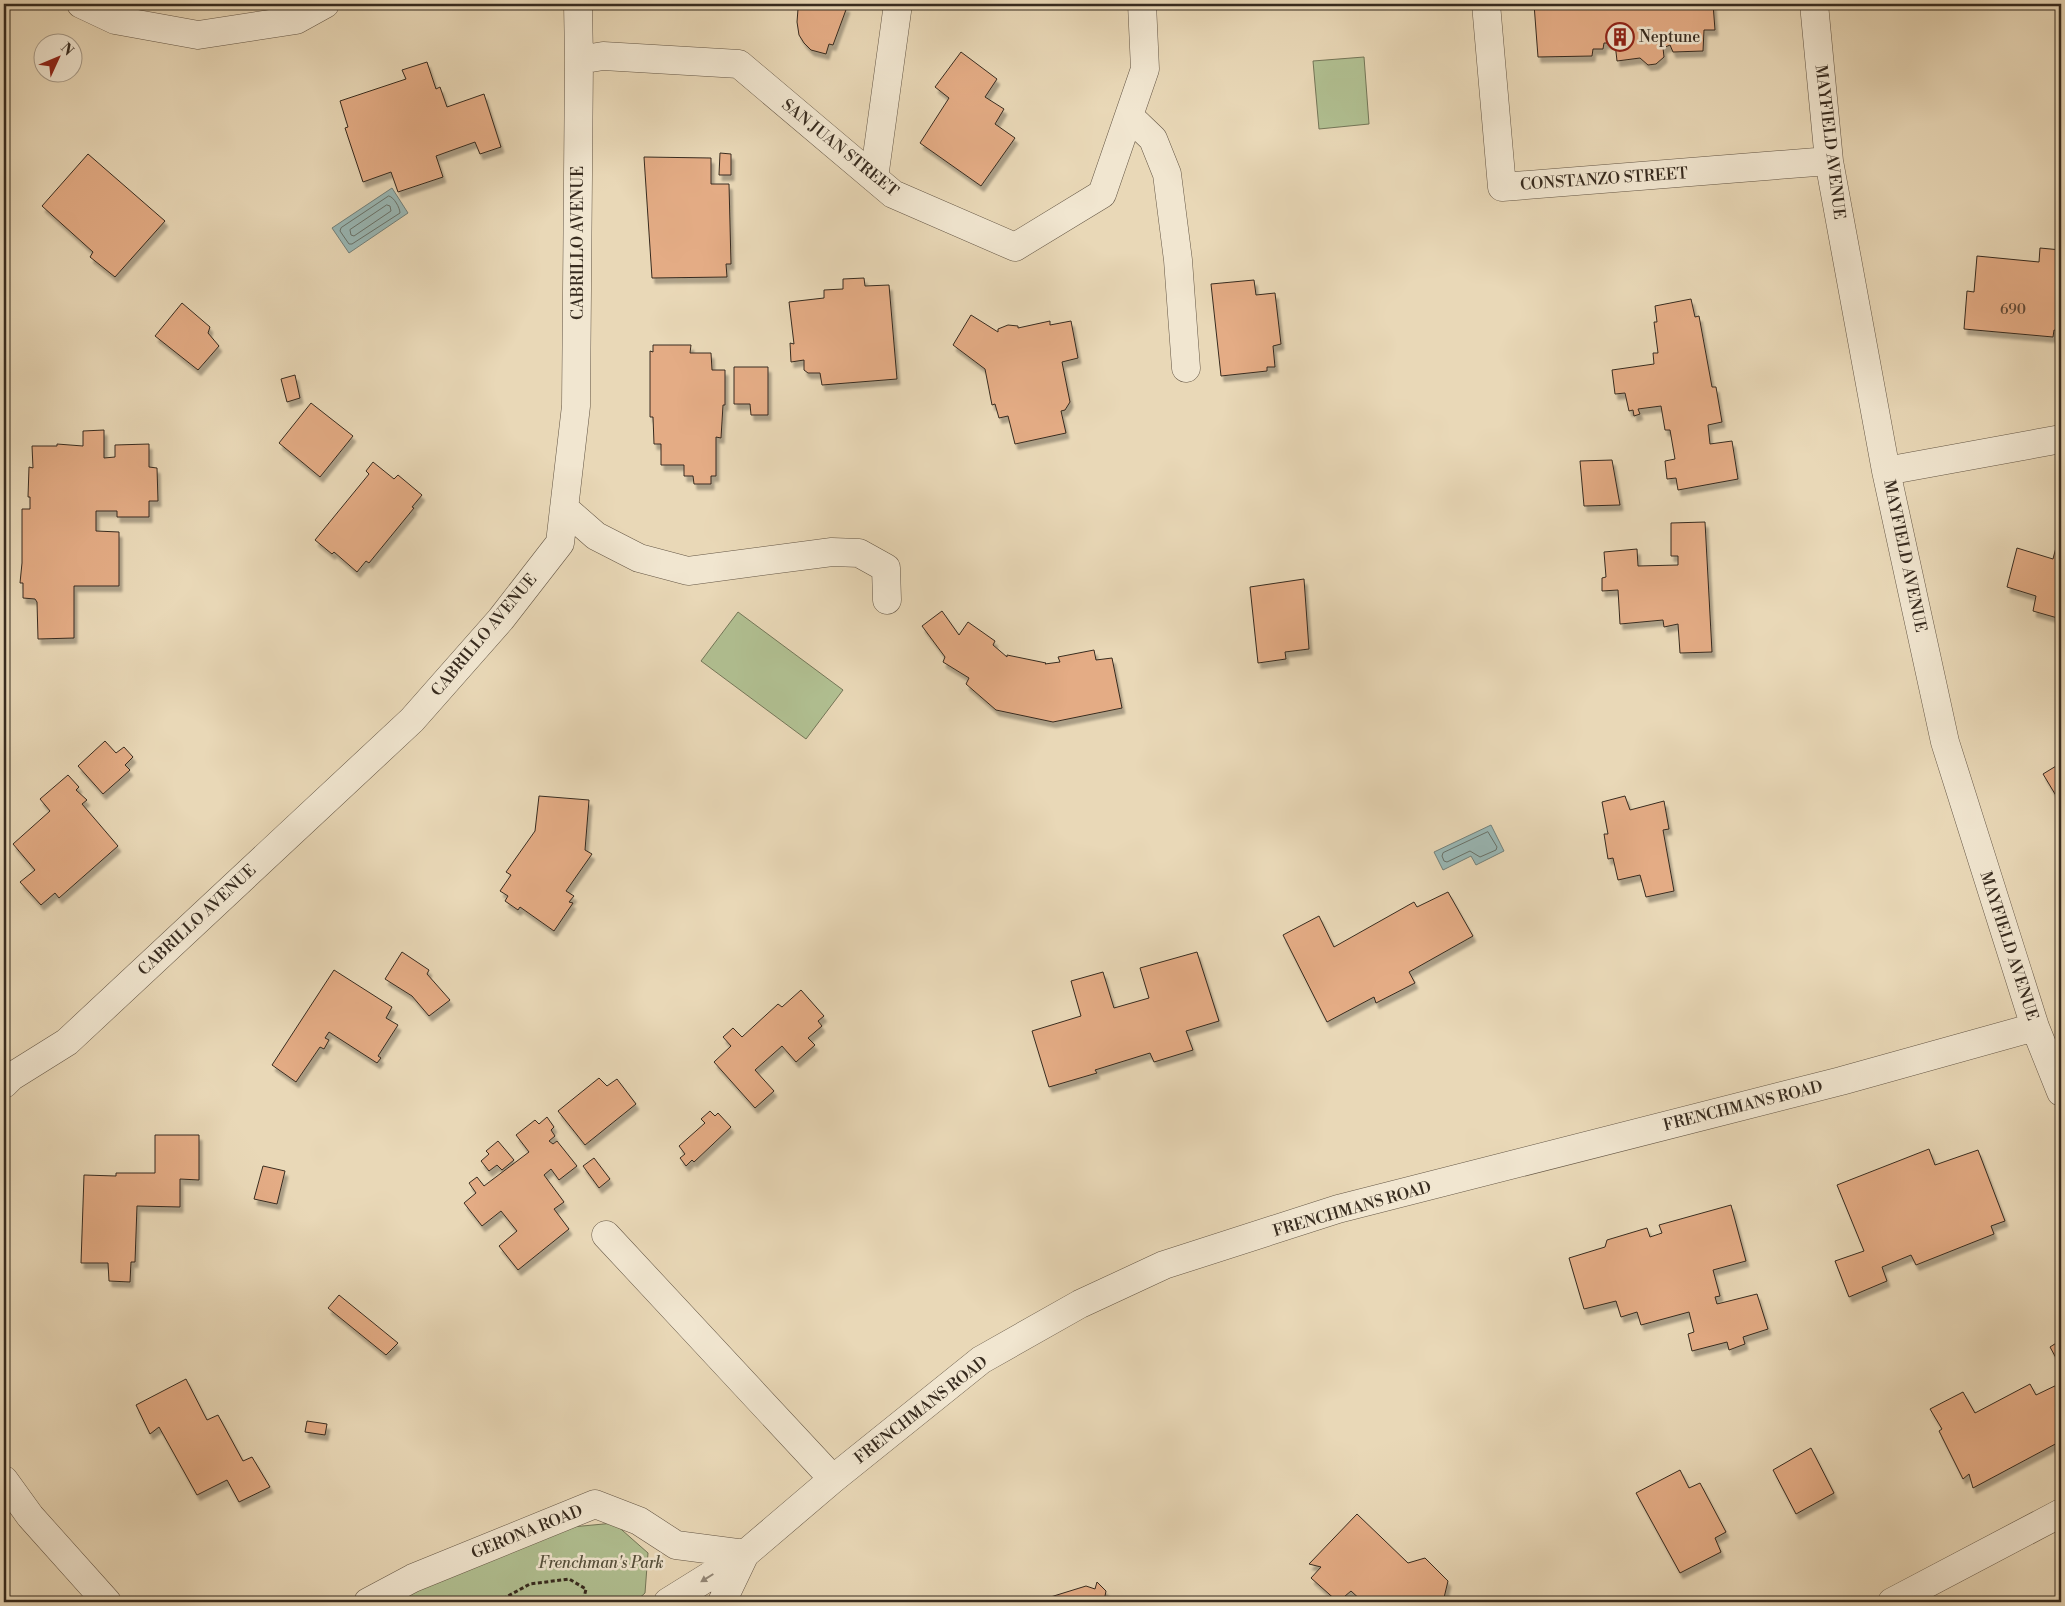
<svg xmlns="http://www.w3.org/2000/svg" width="2065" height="1606" viewBox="0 0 2065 1606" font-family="'Libre Bodoni',serif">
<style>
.green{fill:#b1c092;stroke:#747658}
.water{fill:#99b8b6;stroke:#72807a}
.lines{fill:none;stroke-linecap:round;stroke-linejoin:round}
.shore{stroke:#68726a;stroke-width:1}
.building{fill:#e4ac85;stroke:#372b1f;filter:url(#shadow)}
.minor-casing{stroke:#645645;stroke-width:29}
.path{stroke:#372b1f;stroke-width:3;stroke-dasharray:4 2.5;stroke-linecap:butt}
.minor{stroke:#f1e6d0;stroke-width:28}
.oneway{fill:#948878}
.labels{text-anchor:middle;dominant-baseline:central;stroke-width:5;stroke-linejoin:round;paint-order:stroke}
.number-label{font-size:14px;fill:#624b38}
.poi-label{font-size:16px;fill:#372b1f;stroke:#f1e6d0;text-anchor:start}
.street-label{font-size:16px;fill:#372b1f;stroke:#f1e6d0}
.park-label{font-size:16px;font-style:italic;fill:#56503c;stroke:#f1e6d0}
</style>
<defs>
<filter id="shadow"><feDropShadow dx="3" dy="5.5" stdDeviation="1" flood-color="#0004"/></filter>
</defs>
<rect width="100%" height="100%" fill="#e9d8b7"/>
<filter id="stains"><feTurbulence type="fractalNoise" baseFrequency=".004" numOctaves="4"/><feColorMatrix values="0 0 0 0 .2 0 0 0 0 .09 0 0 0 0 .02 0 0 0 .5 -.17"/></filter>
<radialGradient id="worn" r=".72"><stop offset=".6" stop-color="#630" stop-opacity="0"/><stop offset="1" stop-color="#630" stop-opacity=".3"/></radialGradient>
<path class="green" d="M1364,57l5,67 -50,5 -6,-68z
M738,612l105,78 -37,49 -105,-78z
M614,1523l34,30 -3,40 -10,9h-241l24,-13 154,-62z"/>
<path class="water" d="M392,188l16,25 -59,40 -17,-25z
M1491,825l13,26 -28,14 -5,-9 -28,14 -9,-18z"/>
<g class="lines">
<path class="shore" d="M389,196c5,1 11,12 11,17l-48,31h-3l-9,-13 1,-3z
M387,205l3,1 1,5 -37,25 -3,-1 -1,-5z
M1488,832l9,15 -1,3 -16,7 -10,-6 -23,11 -3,-1 -2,-5 1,-3z"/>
</g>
<path class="building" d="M806,4h36l-1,1 6,2 -14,38 -4,-1 -3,10 -15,-4 -7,-7 -5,-8 -2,-13 1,-13z
M1534,4h179l2,26h-11l-1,21 -30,1 -3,-7 -7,3 1,9 -8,7 -8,1 -8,-7 -23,3 -2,-18h-11l-1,6h-10l-1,7 -54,1z
M961,52l36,27 -12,18 19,12 -9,15 20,14 -34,48 -61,-43 29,-45 -14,-11z
M427,62l9,27 4,-2 7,20 37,-13 17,53 -21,7 -5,-12 -39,14 7,21 -45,15 -7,-20 -28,10 -18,-54 3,-1 -8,-26 66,-22 -4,-9z
M720,153l11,1v21h-12z
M88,154l77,67 -50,56 -25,-20 3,-5 -51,-46z
M644,157l67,1v26h18l2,80h-5l1,13 -75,1z
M2040,248l21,2v81l-7,-1 -1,7 -89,-8 3,-38 7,1 3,-36 62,6z
M864,278l1,8 24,-1 8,94 -75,6 -2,-12h-12l-4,-3v-10l-13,2 -1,-19 4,1 -5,-42 35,-4v-8l19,-1v-10z
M1254,280l2,15 19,-2 6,51 -8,2 2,21h-8v4l-46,5 -10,-92z
M1691,299l4,18 4,-1 13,71h4l6,35 -14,3 2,19 22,-3 6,38 -60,11 -2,-12 -9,1 -2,-18 10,-2 -5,-29h-5l-4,-24 -23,3 2,5 -6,2 -1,-6 -4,1 -4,-18 -10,1 -3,-24 42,-6 -1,-11h5l-4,-31h3l-2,-16z
M182,303l28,24 -2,6 11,13 -21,24 -43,-34z
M971,315l27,17v-3l10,-4 10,1v2l32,-7v4l21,-4 7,37 -16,4 8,40 -5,8 -4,1 5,22 -51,11 -7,-28 -9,2 -4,-14 -3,1 -7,-36 -32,-24z
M653,345h38l-1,8h21l1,17h13v35h-2l-2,33 -5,-1v39h-5v8h-17l-1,-8h-9v-11h-23v-21h-7l-1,-27h-3v-66l3,1z
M734,367h34v48h-17l-1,-11h-16z
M295,375l5,23 -13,4 -6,-23z
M311,403l42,33 -33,41 -41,-34z
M104,430v28l11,-1v-12l34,-1v23l8,1 1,33h-9v16h-32v-6h-21v20l23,1v54h-45v52l-36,1 -1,-37 -2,-3 -12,-1v-15h-3l2,-20v-54h8v-12h-2l1,-30 4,1 -1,-22h25v-2l26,2v-15z
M1612,460l8,45 -36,1 -4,-45z
M373,462l21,17 4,-4 24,20 -10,12 2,1 -45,55 -3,-2 -9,11 -23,-20 -2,2 -17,-14 54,-66 -3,-3z
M1705,522l7,130 -32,1 -2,-29 -14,3 -1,-7 -43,4 -2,-34 -16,1v-13l4,-1 -2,-25 33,-3 1,17 40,-1v-9h-7v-33z
M2061,528v91l-28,-8 3,-15 -29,-9 10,-39 36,11z
M1304,579l5,70 -24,3 1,7 -28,4 -8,-76z
M942,611l17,24 9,-13 27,19 -2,4 14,12v-2l39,8 -1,1 15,-2 -2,-5 36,-7 2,10 16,-2 10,50 -69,14 -57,-12 -30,-26 3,-6 -26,-16 2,-5 -23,-31z
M105,741l11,12 8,-6 9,10 -8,8 5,5 -27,24 -25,-28z
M2061,763v41l-18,-30z
M68,775l11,12 -3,3 11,10 -5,4 36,42 -59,52 -4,-5 -14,12 -21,-23 15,-12 -22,-26 37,-33 -10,-12z
M539,796l50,4 -4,50 7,4 -26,37 8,5 -5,6 4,1 -19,28 -34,-24 -2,3 -13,-9 3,-5 -8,-5 11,-16 -5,-3 29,-41z
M1625,796l5,14 34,-9 5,28 -6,1 11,61 -28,6 -6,-22 -22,5 -5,-22 -5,1 -4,-25h4l-6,-32z
M1448,892l25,44 -64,36 6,11 -39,20 -2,-6 -47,25 -44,-87 36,-19 15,31 80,-45 3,5z
M402,952l27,18 -2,4 23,26 -21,16 -17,-20 -27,-17z
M1197,952l22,69 -33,10 7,19 -39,12 -4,-9 -55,17 2,3 -48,14 -17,-56 49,-15 -10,-35 32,-9 11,36 35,-10 -9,-30z
M334,970l58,37 -6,11 12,7 -20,31 3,2 -4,5 -48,-31 -4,6 4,2 -5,9 -4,-2 -24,35 -24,-17z
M801,990l23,26 -6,5 4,5 -14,12 7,7 -19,17 -14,-16 -27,24 19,21 -19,17 -41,-46 17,-16 -8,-9 10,-9 9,9 36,-33 4,3z
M599,1078l8,8 10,-7 19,25 -51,41 -27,-34z
M710,1111l5,5 3,-3 13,14 -37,35 -2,-2 -6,6 -6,-8 5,-4 -6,-8 26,-23 -4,-4z
M547,1117l7,10 -3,3 4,6 -6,5 4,3 4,-3 20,25 -18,14 -8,-11 -7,6 20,27 -10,7 15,20 -51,41 -19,-24 18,-15 -16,-20 -19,15 -18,-23 12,-10 -7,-10 8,-6 7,9 45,-34 -13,-17 19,-15 4,4z
M155,1135h44v45l-19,-1v28l-43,-1 -2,56h-4l-1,20 -21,-1 -1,-18h-27l3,-88 32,1v-3h39z
M498,1141l16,19 -12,10 -5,-5 -8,6 -8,-10 8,-7 -3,-3z
M1929,1149l6,16 43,-15 27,71 -14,5 3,8 -78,31 -5,-10 -29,12 5,14 -38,16 -14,-36 29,-10 -27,-66z
M594,1158l16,21 -11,9 -16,-22z
M263,1166l22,5 -8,33 -23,-5z
M1731,1205l15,56 -33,9 7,26 -5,1 2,7 40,-10 11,35 -25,8 2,7 -16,6 -2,-8 -35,9 -4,-17 6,-2 -5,-20 -48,13 -4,-13 -16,5 -5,-16 -32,8 -15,-51 36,-11 2,-7 40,-12 3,9 12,-4 -3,-8z
M339,1295l59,48 -12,12 -58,-47z
M2061,1340v27l-11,-20z
M186,1379l21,41 11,-5 25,46 9,-4 18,30 -31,15 -12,-22 -30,15 -38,-68 -9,7 -14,-29z
M2061,1383v58l-88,47 -4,-14 -6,5 -24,-48 3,-2 -12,-20 33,-17 12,21 55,-29 6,11z
M307,1421l20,3 -2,11 -20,-3z
M1811,1448l23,45 -38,21 -23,-44z
M1680,1470l9,18 11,-5 26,49 -11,6 6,14 -41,21 -44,-80z
M1357,1514l51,49 17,-5 23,23 -5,21h-80l-12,-11 -13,11 -27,-24 10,-11 -12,-3z
M1097,1582l9,9 -2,10 2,1h-63l1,-3 42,-13 9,3z
M1200,1598l7,4h-21z"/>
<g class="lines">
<defs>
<path id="minor" d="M81,4l34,16 83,15 98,-15 29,-16
M1486,4l16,183 327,-26
M1814,4l15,157 57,310 59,271 90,285 26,65
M579,60l24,-4 136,8 154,130 122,53 87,-53 43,-125 -3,-65
M1129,116l24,23 14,35 11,86 8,108
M874,178l24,-174
M1886,471l175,-32
M564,508l32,28 43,22 49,13 144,-19 27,1 27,15 1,32
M4,1084l7,-7 56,-35 345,-322 89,-101 59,-76 16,-137 3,-346 -1,-56
M606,1235l227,244
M4,1480l26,36 77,86
M368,1602l45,-24 182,-74 44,17 37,24 69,9
M668,1602l77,-48 88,-75 148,-119 99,-56 84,-39 174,-56 503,-128 194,-54
M722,1602l23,-48
M1892,1602l169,-89"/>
</defs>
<use href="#minor" class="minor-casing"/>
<path class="path" d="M497,1602l33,-18 39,-5 17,10 -3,13"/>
<use href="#minor" class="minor"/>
</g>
<defs><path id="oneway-solid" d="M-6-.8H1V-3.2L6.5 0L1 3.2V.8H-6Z" transform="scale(1.25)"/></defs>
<use class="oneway" href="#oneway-solid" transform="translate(707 1578) rotate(148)"/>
<defs>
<symbol id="building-ring" viewBox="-11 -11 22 22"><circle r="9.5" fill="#f1e6d0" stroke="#8f2418" stroke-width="1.5"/><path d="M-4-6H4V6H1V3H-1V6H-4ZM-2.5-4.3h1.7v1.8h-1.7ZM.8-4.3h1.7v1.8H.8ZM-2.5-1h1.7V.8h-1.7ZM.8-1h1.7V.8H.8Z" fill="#8f2418"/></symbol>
</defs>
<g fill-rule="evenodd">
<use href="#building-ring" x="1604" y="21" width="32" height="32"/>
</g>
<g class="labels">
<g class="number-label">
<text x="2013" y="310">690</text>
</g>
<g class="poi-label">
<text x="1639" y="37">Neptune</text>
</g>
<g class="street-label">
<text transform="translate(1830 142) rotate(83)">MAYFIELD AVENUE</text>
<text transform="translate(840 148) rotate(39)">SAN JUAN STREET</text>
<text transform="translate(1604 179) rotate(-4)">CONSTANZO STREET</text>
<text transform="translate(578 243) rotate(-90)">CABRILLO AVENUE</text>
<text transform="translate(1905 556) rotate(78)">MAYFIELD AVENUE</text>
<text transform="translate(484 635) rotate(-50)">CABRILLO AVENUE</text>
<text transform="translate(197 920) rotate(-43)">CABRILLO AVENUE</text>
<text transform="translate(2009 946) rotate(72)">MAYFIELD AVENUE</text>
<text transform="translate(1743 1106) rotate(-14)">FRENCHMANS ROAD</text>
<text transform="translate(1352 1209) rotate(-16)">FRENCHMANS ROAD</text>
<text transform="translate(921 1410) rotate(-38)">FRENCHMANS ROAD</text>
<text transform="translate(527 1532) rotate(-22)">GERONA ROAD</text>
</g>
<g class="park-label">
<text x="601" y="1563">Frenchman's Park</text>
</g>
</g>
<rect width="2065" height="1606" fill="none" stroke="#e9d8b7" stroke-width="20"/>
<rect x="5" y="5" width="2055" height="1596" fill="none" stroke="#372b1f" stroke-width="2.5"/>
<rect x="10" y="10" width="2045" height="1586" fill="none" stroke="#372b1f"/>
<g transform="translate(58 58) rotate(46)"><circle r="24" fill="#f1e6d0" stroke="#a79b89"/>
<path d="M0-4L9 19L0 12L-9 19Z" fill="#8f2418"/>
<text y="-8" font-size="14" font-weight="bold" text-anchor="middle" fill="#372b1f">N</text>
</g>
<rect width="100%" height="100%" filter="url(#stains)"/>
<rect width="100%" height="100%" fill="url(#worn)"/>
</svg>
